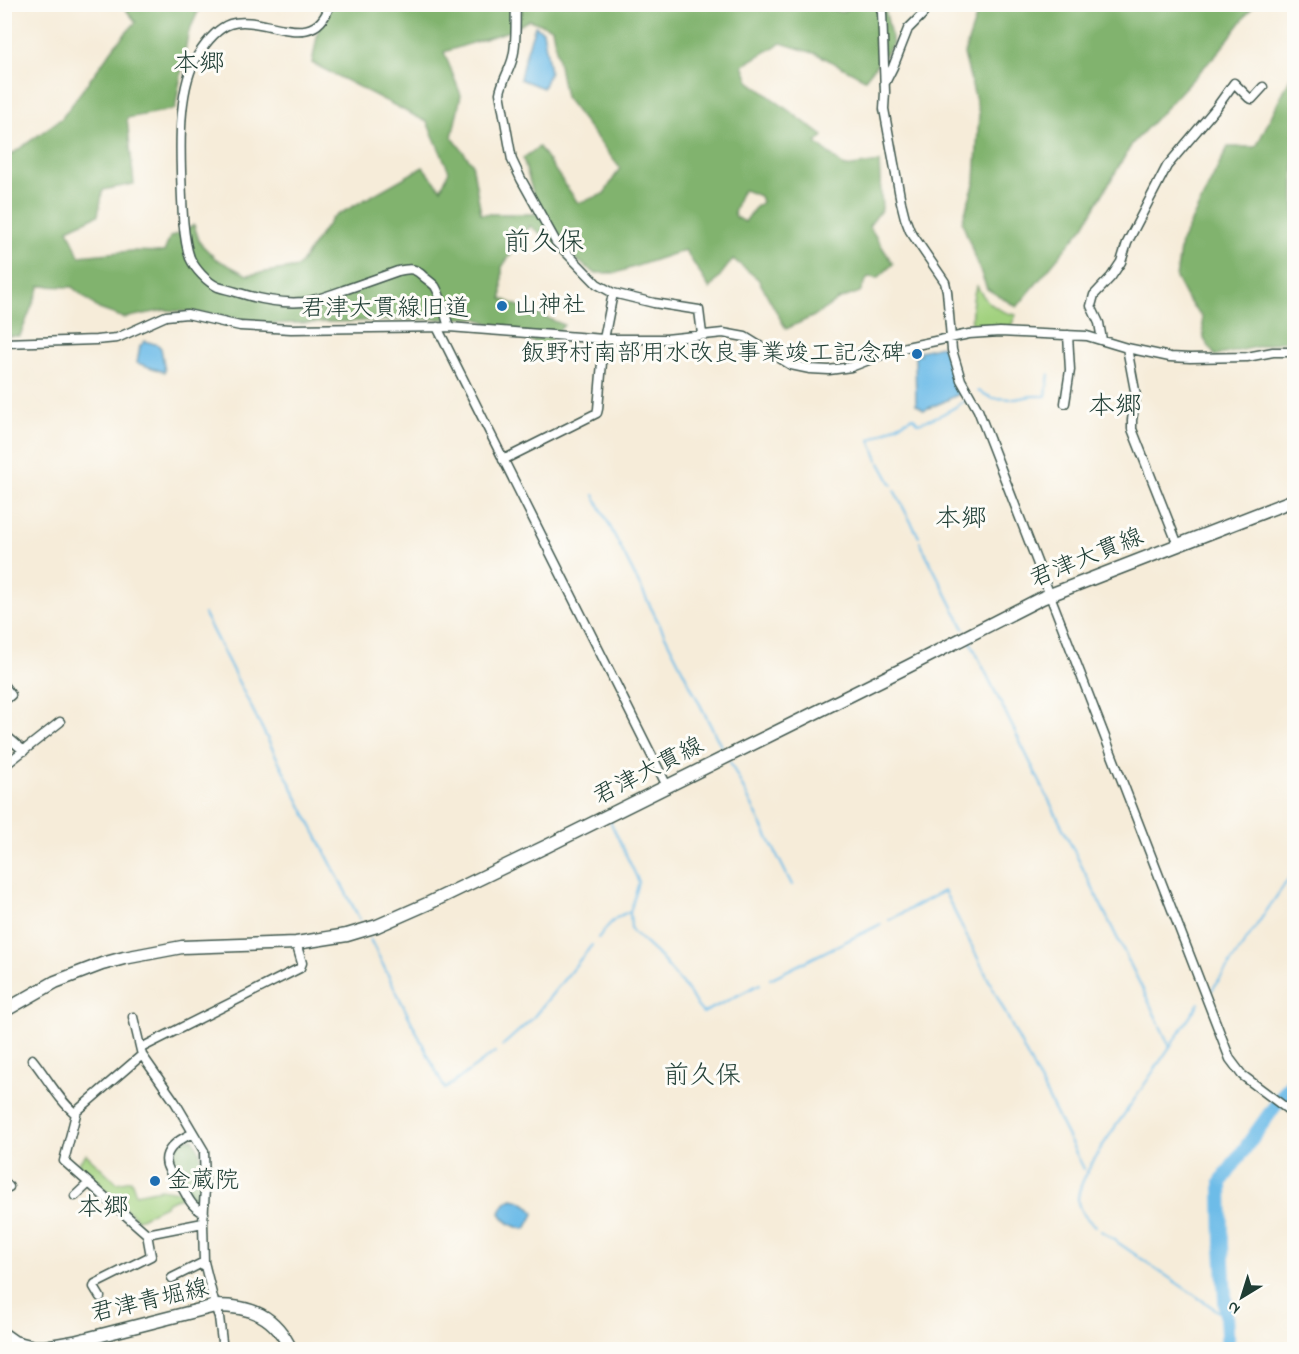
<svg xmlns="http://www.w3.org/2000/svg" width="1299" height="1354" viewBox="0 0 1299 1354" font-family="'Indie Flower','Klee One',sans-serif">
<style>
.green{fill:#a2d17f;stroke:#60875a;stroke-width:1.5}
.forest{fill:#81b36e;stroke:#507851;stroke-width:1.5;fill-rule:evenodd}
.water{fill:#6dbce8;stroke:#467c8e;stroke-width:1.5}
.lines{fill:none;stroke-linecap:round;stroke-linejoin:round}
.stream{stroke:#6dbce8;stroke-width:2}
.river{stroke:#6dbce8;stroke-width:14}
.street-casing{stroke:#3f574d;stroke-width:11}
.secondary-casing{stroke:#3f574d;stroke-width:15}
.street{stroke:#fff;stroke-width:8}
.secondary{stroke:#fff;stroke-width:12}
.poi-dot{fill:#1f6fb2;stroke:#fdfcf7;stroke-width:2}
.labels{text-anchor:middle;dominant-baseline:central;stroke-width:6;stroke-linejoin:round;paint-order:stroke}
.poi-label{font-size:24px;fill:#1f3d34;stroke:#fdfcf7;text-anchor:start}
.street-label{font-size:24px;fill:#1f3d34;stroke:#fdfcf7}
.neighbourhood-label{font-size:26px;fill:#1f3d34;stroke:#fdfcf7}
.quarter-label{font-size:27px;fill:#1f3d34;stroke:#fdfcf7}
</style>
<rect width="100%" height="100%" fill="#fdfcf7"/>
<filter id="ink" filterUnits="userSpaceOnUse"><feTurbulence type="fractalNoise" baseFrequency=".0167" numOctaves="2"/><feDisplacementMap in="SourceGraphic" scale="12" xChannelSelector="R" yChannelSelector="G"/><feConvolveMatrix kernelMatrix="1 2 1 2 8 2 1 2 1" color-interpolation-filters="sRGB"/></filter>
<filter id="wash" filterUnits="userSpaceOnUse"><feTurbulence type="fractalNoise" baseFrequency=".008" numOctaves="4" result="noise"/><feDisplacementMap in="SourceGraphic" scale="24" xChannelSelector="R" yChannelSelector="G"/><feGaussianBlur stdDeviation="1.35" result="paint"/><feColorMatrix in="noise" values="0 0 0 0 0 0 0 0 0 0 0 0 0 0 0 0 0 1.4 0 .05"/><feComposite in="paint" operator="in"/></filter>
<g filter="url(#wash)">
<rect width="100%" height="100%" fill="#f6ecd9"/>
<path class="green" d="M977,286c8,16 22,26 39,29l-5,11 -3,3 -33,1 -3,-2c-1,-11 0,-34 5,-42z
M86,1154l31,29 14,-3 5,14 24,-5 13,2h8l1,6 -8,2 -8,4 -1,3 -17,8 -3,3 -8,2 -60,-54z"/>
<path class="forest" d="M824,4l4,5 13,3 7,-2 2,-5h34l9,39 -28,35 -48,-25 -36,-11 -38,22 6,16 74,55 -7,7 29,24 34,-5 3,47 -13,17 24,38 -15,14 -10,-1 -8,15 -22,8 -24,16 -28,13 -28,-50 -25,-20 -23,30 -25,-39 -69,23h-21l-65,-47 -28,41v32l62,26 -19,22 -69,-29 -210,6 -54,-10 -47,-4 -41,8 -25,-9 -27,-22 -32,-1 -20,50h-15l-1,-176 58,-42 54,-74 20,-22 -14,-17h79l-13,29 -13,75 -48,9 7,66 -31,6 -5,25 -30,14 11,27 52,-5 33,1 6,-15 24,-12 6,18 16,16 31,16 51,-8 34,-49 91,-51 18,22 8,-18 -22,-49 -115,-59 11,-58zM529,20l23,8 13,69 55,71 -16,26 -26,9 -39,-56 -16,11 16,56h-58l-9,-51 -20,-26 9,-42 -17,-43 65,-21zM744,190l16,6 2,6 -8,7 -9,13 -9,-5 -2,-4 6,-18z
M980,5h274l-34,45 -88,94 -48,82 -67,81 -30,-18 -25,-67 13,-41 4,-68 -15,-59z
M1294,70v269l-79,17 -11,-17 -2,-22 -15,-18 -11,-21 5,-36 47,-95h28z
M185,1139h8l7,13 2,13 -1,43c-12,-8 -19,-24 -17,-38l-13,-15 4,-8z"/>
<path class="water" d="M535,26l8,5 7,41 -7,16 -23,-9 4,-19z
M145,341l13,4 3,3 4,23 -1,1 -27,-9 3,-17z
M941,346l5,2 1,4 9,29 5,9v3l-18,9 -19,8 -8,-6 -1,-48 5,-1v-4z
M513,1199c8,1 18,7 21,15l-8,15c-12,-1 -20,-6 -26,-16 3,-8 5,-11 13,-14z"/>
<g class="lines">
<path class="stream" d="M978,391l14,7 23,1 17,-3h14l3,-22
M878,460l-8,-20 43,-23 5,6c17,-4 34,-13 48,-23
M880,463l12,22
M894,490l25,47
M594,495l129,255
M920,542l44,87
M204,614l98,193 58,113
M970,641l177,357 23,49
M730,762l62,123
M609,819l30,63 -9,30
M889,920l55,-29 140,278
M598,938c9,-11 17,-23 32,-26l1,16 1,3 27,25 30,36 8,14 6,7 57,-29
M370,939l75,150 50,-37
M770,979l111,-55
M1212,990l82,-119
M502,1046l30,-27 60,-74
M1095,1226c-7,-6 -18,-17 -17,-27 0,-22 40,-76 54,-96 22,-33 45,-66 67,-100
M1101,1231l124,85"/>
<path class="river" d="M1228,1350l-6,-105 -1,-63 73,-103"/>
</g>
</g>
<g filter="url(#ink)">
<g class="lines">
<defs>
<path id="street" d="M330,4c-15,52 -67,9 -100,20 -14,5 -25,20 -32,31 -19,30 -18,83 -17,117 1,23 1,64 9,86 5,11 17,24 28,29 6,2 12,3 18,5 22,7 44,12 67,10 15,-2 30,-8 44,-13 17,-6 34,-12 51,-18 13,-3 17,-3 26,6 4,3 8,6 11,9 6,9 10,29 14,41
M516,4c-1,18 1,37 -3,53 -3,13 -11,24 -13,36l12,67 9,19 35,63 41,42 16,9 41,10 45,7 3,24
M879,4l3,8 3,80 -1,17 17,93 4,16 5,13 35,51 2,9 5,59 9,30 17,30 252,649 12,16 52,39
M885,83l8,-16 15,-38 14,-14 5,-11
M437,327l230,459
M1102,340l-3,-17 -8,-17 3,-11 17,-18 10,-15 6,-19 40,-77 49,-58 18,-25 15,15 3,1 11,-12
M4,343l92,-3 21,-2 49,-22 21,-2 53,12 51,3 158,-2 155,12h62l57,-6 22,4 46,28 19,4 19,1 22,-3 46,-18 72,-15 31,-2 87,4 40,12 43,9 20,1 57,-1 26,-5h21
M1127,348l9,48 -4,24v9l46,116
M1065,403l5,-33 -2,-35
M503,460l94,-47 1,-4 6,-70 9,-46
M4,686l7,9 -7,6
M4,734l20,17
M4,766l56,-44
M133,1017l9,38 33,47 29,49 1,37 -2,35 1,39 11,44 4,11 4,33
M141,1048l159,-80 2,-5 -6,-20
M142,1055l-65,56 -1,3 -12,47 83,73 56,-11
M32,1059c14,17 27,42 44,55
M193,1133c-15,7 -34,19 -24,37 4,8 10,13 14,19 7,12 8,17 21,24
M4,1181l5,6
M75,1196l14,-13
M172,1278l32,-16
M100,1297l-6,-10 1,-3 56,-28 -4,-22"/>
<path id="secondary" d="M4,1011l51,-29 47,-18 22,-6 58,-11 114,-4 51,-8 30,-9 50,-22 120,-58 360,-179 135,-69 252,-98
M4,1335l10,7 20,5h11l29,-5 141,-36c36,0 60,9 76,44"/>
</defs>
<use href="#street" class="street-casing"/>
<use href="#secondary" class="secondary-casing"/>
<use href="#street" class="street"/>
<use href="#secondary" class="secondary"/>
</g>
</g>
<g class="poi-dot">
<circle cx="502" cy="306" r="6"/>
<circle cx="917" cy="354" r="6"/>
<circle cx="155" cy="1181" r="6"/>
</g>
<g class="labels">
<g class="poi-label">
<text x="514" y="306">山神社</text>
<text x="905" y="354" text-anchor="end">飯野村南部用水改良事業竣工記念碑</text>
<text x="167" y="1181">金蔵院</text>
</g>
<g class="street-label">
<text x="385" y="309">君津大貫線旧道</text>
<text transform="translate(1087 559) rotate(-22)">君津大貫線</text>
<text transform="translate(649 772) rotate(-27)">君津大貫線</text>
<text transform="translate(150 1302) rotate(-13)">君津青堀線</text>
</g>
<g class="neighbourhood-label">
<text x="199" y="65">本郷</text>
<text x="961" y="520">本郷</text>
<text x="702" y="1077">前久保</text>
<text x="103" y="1209">本郷</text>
</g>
<g class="quarter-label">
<text x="544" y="243">前久保</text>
<text x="1115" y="407">本郷</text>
</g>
</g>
<rect width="1299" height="1354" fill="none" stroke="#fdfcf7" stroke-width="24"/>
<g transform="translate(1242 1297) rotate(218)" stroke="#fdfcf7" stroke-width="4.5" paint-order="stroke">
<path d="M0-4.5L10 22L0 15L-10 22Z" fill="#1f3d34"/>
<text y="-9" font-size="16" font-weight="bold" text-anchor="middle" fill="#1f3d34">N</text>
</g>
</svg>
